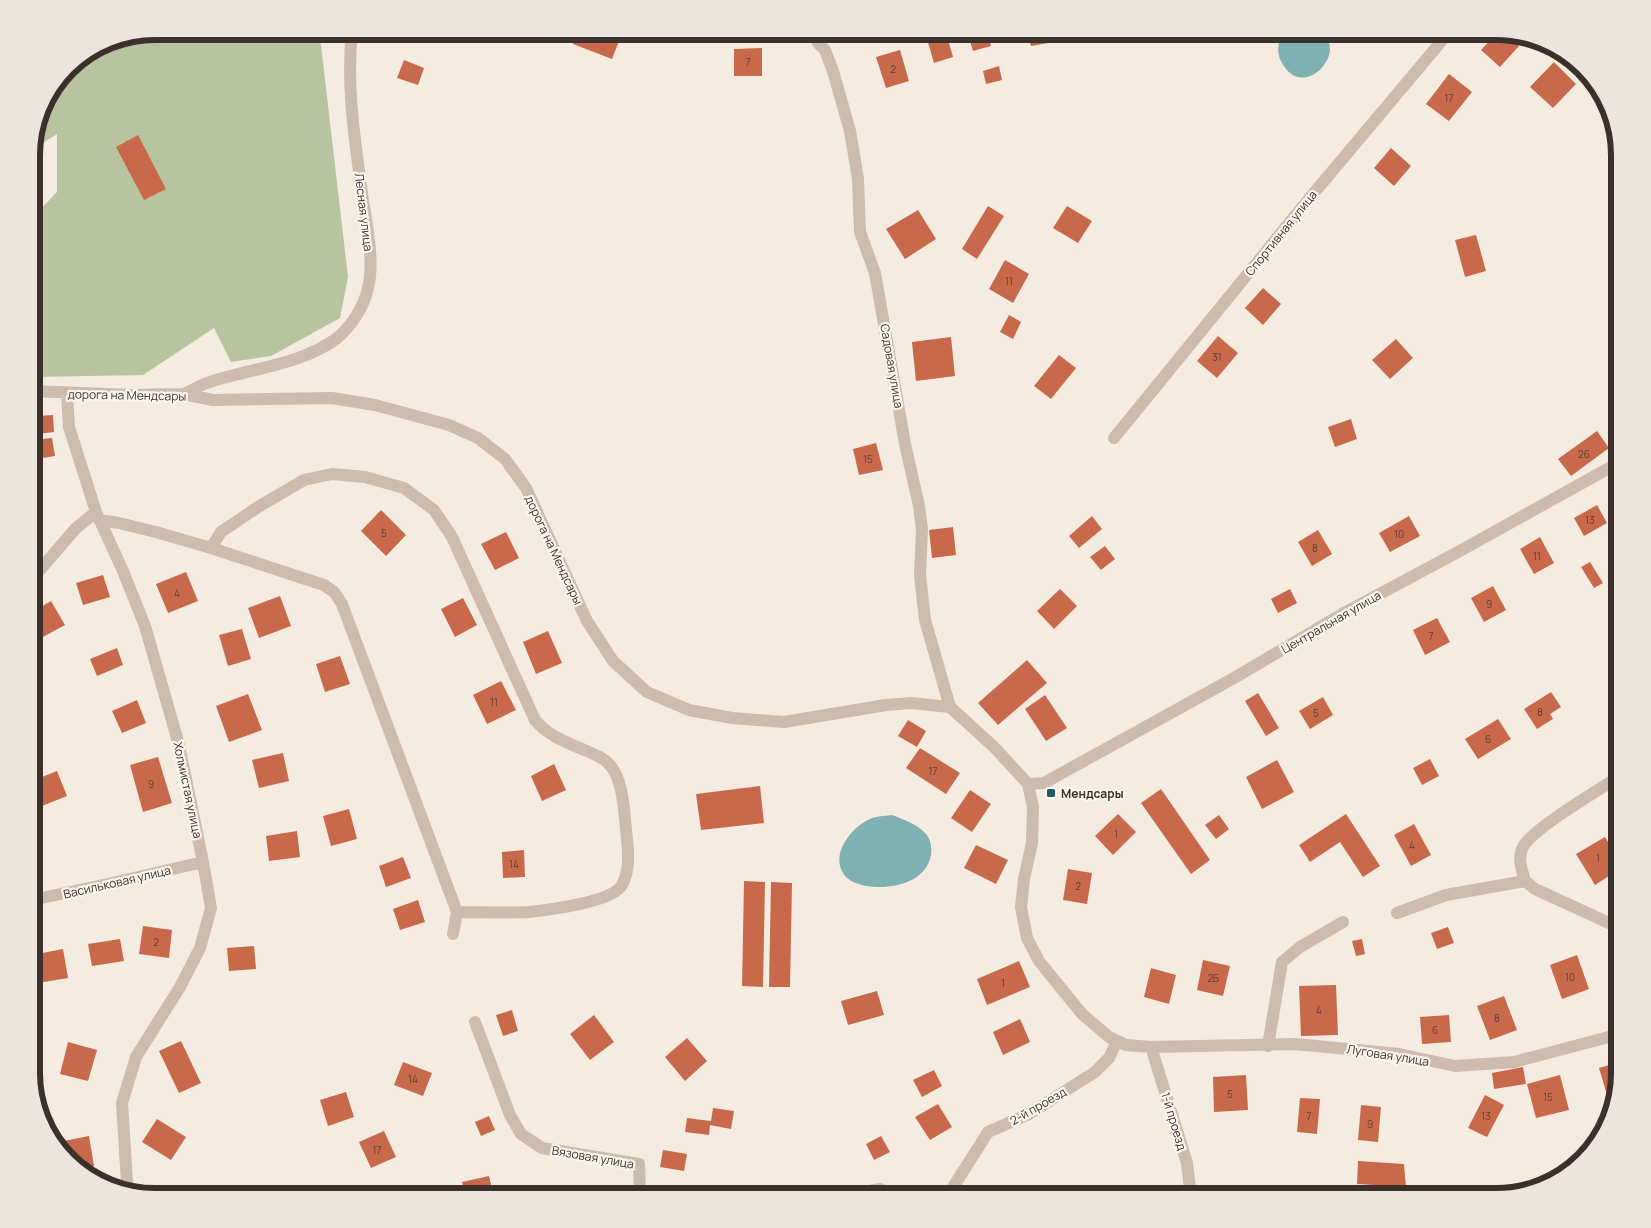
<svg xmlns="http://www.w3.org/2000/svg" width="1651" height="1228" viewBox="0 0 1651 1228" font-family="Manrope,sans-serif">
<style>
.green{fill:#b8c4a0}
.water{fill:#7fb0b2}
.building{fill:#c8694b}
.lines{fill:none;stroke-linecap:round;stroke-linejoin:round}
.street{stroke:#cdbbac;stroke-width:12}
.poi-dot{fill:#1f5a5e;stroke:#fbf5ee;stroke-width:2}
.labels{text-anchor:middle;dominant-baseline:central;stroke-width:4.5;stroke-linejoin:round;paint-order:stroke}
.number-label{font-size:10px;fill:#5e3e33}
.street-label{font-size:12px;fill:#3b302b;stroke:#fbf5ee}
.poi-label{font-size:12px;font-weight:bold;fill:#3b302b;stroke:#fbf5ee;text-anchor:start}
.rim{fill:none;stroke:#3b302b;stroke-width:6}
</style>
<rect width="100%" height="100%" fill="#f4ebe1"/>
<path class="green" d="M155,31h160l6,14 27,232 -8,41 -69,38 -40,6 -17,-34 -71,47 -111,2v-159l25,-26v-58l-25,16 12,-50 29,-38 35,-21z"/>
<path class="water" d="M1287,31c7,0 16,-1 23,0 50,7 -7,80 -30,28 -4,-12 -1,-19 7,-28z
M892,815c13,5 24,9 33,18 6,6 7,15 6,22 -5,28 -40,35 -65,31 -8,-2 -13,-3 -20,-9 -18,-20 4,-49 24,-58 6,-3 15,-3 22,-4z"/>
<path class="building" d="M577,31h46l-11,28 -39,-15z
M967,31h20l4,15 -18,5z
M1027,31h24l3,11 -23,4z
M1498,32l7,1 14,13 -19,21 -19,-17z
M946,33l7,24 -19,6 -7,-24z
M762,48v28h-28v-27z
M900,50l9,31 -23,7 -10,-31z
M404,60l20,8 -6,17 -21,-7z
M1554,62l22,22 -23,24 -23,-21z
M999,66l3,14 -16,4 -3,-13z
M1449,74l23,18 -23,29 -23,-17z
M138,135l28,54 -22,11 -28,-53z
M1391,148l20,18 -17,20 -20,-18z
M988,206l16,10 -27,43 -15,-10z
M1067,206l25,15 -14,22 -25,-15z
M918,210l18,29 -31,20 -19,-30z
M1476,235l10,36 -21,6 -10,-37z
M1005,260l24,14 -16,29 -24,-14z
M1263,288l18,16 -18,21 -18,-17z
M1009,315l12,7 -8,17 -13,-7z
M1218,336l20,17 -21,25 -20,-17z
M951,337l4,39 -39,5 -4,-39z
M1396,339l17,19 -23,21 -18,-19z
M1059,355l17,13 -25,31 -17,-13z
M53,415l1,17 -16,2 -2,-18z
M1351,419l6,20 -22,8 -7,-20z
M1597,431l12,17 -38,28 -13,-17z
M52,438l3,18 -19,3 -3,-19z
M876,443l7,27 -24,5 -6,-26z
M1597,505l10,18 -23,13 -10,-18z
M381,510l25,25 -20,21 -25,-25z
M1092,516l10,13 -23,19 -10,-12z
M1409,516l11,20 -30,16 -11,-19z
M953,527l3,28 -24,3 -3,-28z
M1318,530l14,24 -20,12 -14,-24z
M506,532l13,26 -24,12 -14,-26z
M1540,537l14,26 -20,11 -14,-25z
M1105,546l10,13 -14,11 -11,-13z
M1590,562l13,21 -9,5 -13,-21z
M186,572l12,29 -30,12 -12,-29z
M103,575l7,22 -27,8 -7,-22z
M1493,586l13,24 -22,12 -13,-24z
M1060,589l17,17 -23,23 -17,-18z
M1290,589l7,14 -19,10 -7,-14z
M280,596l11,30 -32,12 -11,-30z
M463,598l14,27 -22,12 -14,-28z
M51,601l14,24 -24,13 -9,-16v-10z
M1437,618l13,24 -25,13 -12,-25z
M242,629l9,30 -23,7 -9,-31z
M548,631l14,32 -26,11 -13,-32z
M117,648l6,17 -26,11 -7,-17z
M340,656l10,28 -25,8 -9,-28z
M1027,660l20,23 -49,42 -20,-22z
M501,681l15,29 -29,14 -14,-29z
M1551,692l10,15 -11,7 3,5 -16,10 -13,-20z
M1258,693l21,35 -13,8 -21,-35z
M248,694l14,36 -33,12 -13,-36z
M1045,695l22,33 -21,13 -21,-32z
M1323,697l10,18 -23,14 -11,-18z
M137,700l9,23 -24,10 -10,-22z
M1498,719l13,20 -33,20 -13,-20z
M908,720l18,11 -9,16 -19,-11z
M920,748l40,25 -14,21 -40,-26z
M283,753l6,28 -30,7 -7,-28z
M158,757l14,46 -29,9 -13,-47z
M1430,759l9,17 -17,9 -9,-17z
M1277,760l17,32 -32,17 -16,-32z
M554,764l12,26 -24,11 -11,-25z
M57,771l10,25 -35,14v-29z
M760,786l4,37 -63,7 -5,-36z
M1161,789l49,71 -19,14 -50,-71z
M970,790l21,14 -19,28 -21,-14z
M349,809l8,30 -26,7 -8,-30z
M1118,814l18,18 -23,23 -18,-19z
M1346,814l34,52 -17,11 -23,-35 -30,20 -11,-17z
M1219,815l10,14 -13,10 -11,-14z
M1414,824l17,31 -20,11 -17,-31z
M297,831l3,26 -31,4 -3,-25z
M1605,837l15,25v7l-25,16 -19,-31z
M976,845l32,15 -12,24 -32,-16z
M524,850l1,27 -22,1 -1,-26z
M403,857l8,21 -25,9 -7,-21z
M1068,869l24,4 -5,31 -24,-4z
M744,881l21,1 -2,105 -21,-1z
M771,882l21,1 -2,104h-21z
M418,900l7,22 -25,8 -7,-21z
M143,926l29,4 -3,28 -30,-4z
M1448,927l6,16 -17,6 -6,-16z
M120,939l4,22 -32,5 -4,-22z
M1362,939l3,15 -9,2 -4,-15z
M254,946l2,23 -27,2 -2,-23z
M63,949l5,29 -36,6v-29z
M1577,955l12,34 -27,10 -12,-34z
M1203,960l27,6 -7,30 -26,-6z
M1019,961l11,26 -43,18 -10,-26z
M1151,968l25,7 -7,29 -25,-7z
M1336,985l2,50 -37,1 -2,-50z
M877,991l7,24 -36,10 -7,-24z
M1504,996l13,34 -27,10 -13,-34z
M512,1010l6,21 -15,5 -7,-21z
M594,1015l20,27 -24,18 -20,-26z
M1449,1015l2,27 -29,2 -2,-27z
M1020,1019l10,23 -27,13 -10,-23z
M687,1038l20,23 -22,20 -20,-24z
M1620,1038v10l-7,2 -2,-10z
M181,1041l20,42 -22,10 -20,-42z
M68,1042l29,8 -9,31 -28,-7z
M403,1062l29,11 -9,23 -29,-11z
M1620,1062l-3,31 -10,2 -8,-27z
M1523,1067l3,17 -32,5 -2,-16z
M934,1070l8,16 -20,11 -9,-17z
M1246,1075l2,35 -34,2 -1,-35z
M1560,1075l9,35 -33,8 -9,-34z
M346,1092l8,25 -26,9 -8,-26z
M1485,1095l19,10 -17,32 -19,-9z
M1300,1098l20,1 -3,35 -20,-2z
M938,1104l14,23 -22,13 -15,-23z
M1361,1105l20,2 -3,35 -20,-2z
M713,1108l21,3 -3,18 -21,-4 -1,10 -24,-3 2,-14 24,3z
M489,1116l6,14 -14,6 -6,-14z
M157,1119l29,18 -15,23 -29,-18z
M384,1131l12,26 -25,11 -12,-26z
M89,1136l5,30 -16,3 -18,-22 -1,-5z
M881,1136l9,16 -16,8 -8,-16z
M663,1150l24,4 -3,17 -24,-4z
M1358,1161l46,3 2,23 -49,-3z
M489,1176l5,21h-28l-4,-15z
M1048,1189l11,8h-16z
M311,1193l17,3v1h-18z"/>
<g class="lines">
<path class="street" d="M814,31l4,12 7,7 8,21 17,60 8,48 2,53 15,41 30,171 14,62 3,23 -2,46 5,45 25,87
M814,34l13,-3
M32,391l99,4 52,-1 30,6 119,-2 43,7 74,20 29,13 27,21 21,29 61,133 26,40 34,31 42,18 43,8 52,4 102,-17 25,-2 39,4 44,40 34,37 5,23 -1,36 -8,36 -3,28 6,31 12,23 43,53 27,23 17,8 25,2 144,-3 104,10 56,12 59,-4 106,-28
M67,393l2,34 27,85 27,59 22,55 34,119 24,117 8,46 -11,40 -20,39 -44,70 -14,46 5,80
M183,394c8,-3 16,-8 24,-11 43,-15 91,-17 129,-44 15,-12 28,-32 32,-51 7,-27 -2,-66 -6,-94 -7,-54 -16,-108 -10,-163
M1114,438l194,-238 142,-169
M99,520l20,3 37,9 55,16 113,37 10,7 8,12 115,308 -4,22
M211,548l10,-16 37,-25 46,-27 28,-6 33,3 39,11 30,22 18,27 83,183c13,16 33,23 52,31 6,3 15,6 20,11 16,14 17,47 19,68 2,18 5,39 -4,55 -9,17 -74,25 -93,27 -24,1 -48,0 -72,0
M32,579l44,-51 20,-16
M1028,784l16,-1 190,-105 110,-65 114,-61 162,-90
M1525,881c-3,-11 -8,-23 -2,-34 10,-19 76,-57 97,-71
M32,900l76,-16 95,-22
M1397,913l49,-18 79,-14 10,8 85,39
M475,1022l35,93 11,19 21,14 97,16 1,33
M1268,1046l14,-84 18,-15 43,-25
M1151,1047l36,116 4,34
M861,1197l3,-5 16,-3 19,8
M945,1197l5,-5 38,-60 41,-18 66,-42 14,-14 8,-17"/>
</g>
<rect class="poi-dot" x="1046" y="788" width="10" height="10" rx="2.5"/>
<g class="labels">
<g class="number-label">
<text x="748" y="62">7</text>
<text x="893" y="69">2</text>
<text x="1449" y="98">17</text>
<text x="1009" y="281">11</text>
<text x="1217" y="357">31</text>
<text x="1584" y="454">26</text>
<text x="868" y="459">15</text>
<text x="1590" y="520">13</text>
<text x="384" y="533">5</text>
<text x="1399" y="534">10</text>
<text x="1315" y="548">8</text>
<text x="1537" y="556">11</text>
<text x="177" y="593">4</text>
<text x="1489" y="604">9</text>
<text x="1431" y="636">7</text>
<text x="494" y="702">11</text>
<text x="1540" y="712">8</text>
<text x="1316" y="713">5</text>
<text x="1488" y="739">6</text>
<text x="933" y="771">17</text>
<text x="151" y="784">9</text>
<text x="1116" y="834">1</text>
<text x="1412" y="845">4</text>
<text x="1598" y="858">1</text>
<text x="514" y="864">14</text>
<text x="1078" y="886">2</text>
<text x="156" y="942">2</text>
<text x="1570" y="977">10</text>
<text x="1213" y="978">2Б</text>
<text x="1003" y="983">1</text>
<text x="1319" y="1010">4</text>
<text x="1497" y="1018">8</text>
<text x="1435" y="1030">6</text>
<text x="413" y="1079">14</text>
<text x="1230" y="1094">5</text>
<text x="1548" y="1097">15</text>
<text x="1309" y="1116">7</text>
<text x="1486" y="1116">13</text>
<text x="1370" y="1124">9</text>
<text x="377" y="1150">17</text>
</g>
<g class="street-label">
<text transform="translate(364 212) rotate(83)">Лесная улица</text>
<text transform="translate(1281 233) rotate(-51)">Спортивная улица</text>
<text transform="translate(892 366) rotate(80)">Садовая улица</text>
<text transform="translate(127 395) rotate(1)">дорога на Мендсары</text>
<text transform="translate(554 550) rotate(65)">дорога на Мендсары</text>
<text transform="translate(1331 622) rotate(-30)">Центральная улица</text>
<text transform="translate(188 790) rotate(78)">Холмистая улица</text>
<text transform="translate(117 882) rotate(-13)">Васильковая улица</text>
<text transform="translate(1388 1055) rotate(9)">Луговая улица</text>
<text transform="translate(1038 1106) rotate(-30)">2-й проезд</text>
<text transform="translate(1174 1121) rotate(73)">1-й проезд</text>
<text transform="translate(593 1157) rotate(10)">Вязовая улица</text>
</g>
<g class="poi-label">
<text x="1061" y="793">Мендсары</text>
</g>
</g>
<path d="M0 0H1651V1228H0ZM155 40H1496A115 115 0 0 1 1611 155V1073A115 115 0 0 1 1496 1188H155A115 115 0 0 1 40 1073V155A115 115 0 0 1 155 40Z" fill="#ece5de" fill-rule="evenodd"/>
<path class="rim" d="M155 40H1496A115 115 0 0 1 1611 155V1073A115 115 0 0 1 1496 1188H155A115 115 0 0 1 40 1073V155A115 115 0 0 1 155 40Z"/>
</svg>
